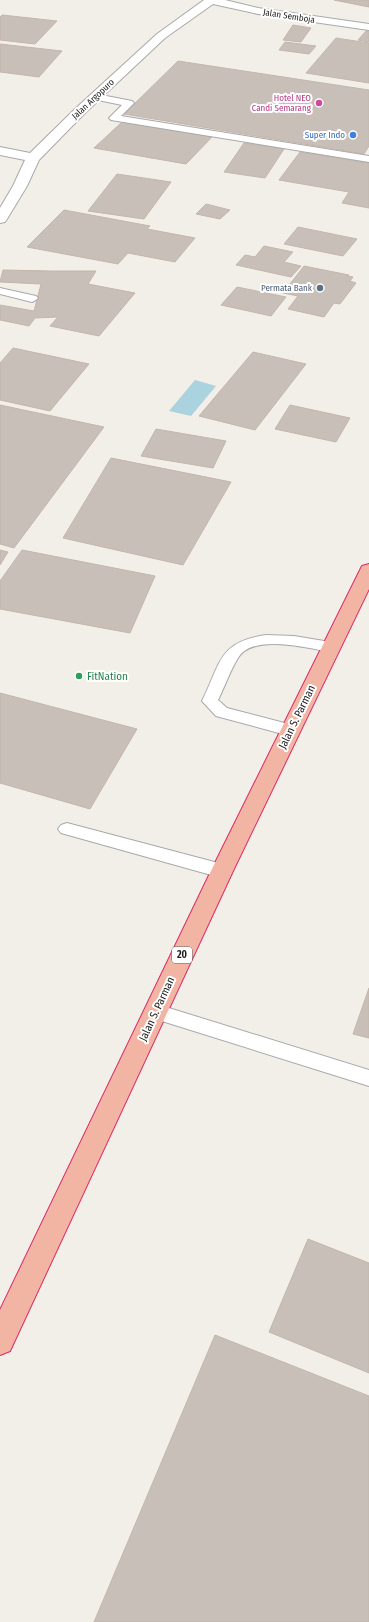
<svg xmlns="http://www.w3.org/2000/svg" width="369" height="1622" viewBox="0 0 369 1622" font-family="'Fira Sans Condensed',sans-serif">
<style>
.water{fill:#aad3df}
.building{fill:#c7bfb8;stroke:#c4b6ab}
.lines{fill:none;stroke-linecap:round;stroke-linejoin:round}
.service-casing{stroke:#a9a9a9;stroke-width:2}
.minor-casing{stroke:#a9a9a9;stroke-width:2}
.trunk-casing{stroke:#dc2a67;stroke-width:2}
.service{fill:#fff;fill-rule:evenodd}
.minor{fill:#fff;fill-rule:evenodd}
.trunk{fill:#f2b4a3;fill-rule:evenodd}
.hotel-dot{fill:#d1479c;stroke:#fff;stroke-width:1.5}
.shop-dot{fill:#3f7fe0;stroke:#fff;stroke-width:1.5}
.service-dot{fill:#5c6f8a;stroke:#fff;stroke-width:1.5}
.leisure-dot{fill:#2e9e5b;stroke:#fff;stroke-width:1.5}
.labels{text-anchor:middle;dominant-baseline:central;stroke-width:4;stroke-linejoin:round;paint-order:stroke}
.far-street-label{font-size:9px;fill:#222;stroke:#fff}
.far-hotel-label{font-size:9px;fill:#b23c85;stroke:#fff;text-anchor:end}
.far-shop-label{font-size:9px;fill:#366cbe;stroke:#fff;text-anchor:end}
.far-service-label{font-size:9px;fill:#4e5e75;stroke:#fff;text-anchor:end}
.shield{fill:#fff;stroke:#646464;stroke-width:1}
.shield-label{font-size:10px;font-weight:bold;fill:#222}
.leisure-label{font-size:11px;fill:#27864d;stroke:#fff;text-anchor:start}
.street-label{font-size:11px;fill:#222;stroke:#fff}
</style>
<rect width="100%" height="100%" fill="#f2efe9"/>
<path class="water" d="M195,380l21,6 -25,30 -22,-5z"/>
<path class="building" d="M334,0h35v7z
M2,15l55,6 -22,23 -35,-4v-23z
M293,25l18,3 -10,14 -18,-2z
M366,31h3v11l-11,-2z
M336,38l33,5v40l-63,-10z
M285,42l31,4 -7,8 -30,-4z
M0,44l62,7 -23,26 -39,-5z
M178,61l191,29v56l-5,8 -240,-40z
M123,121l90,15 -27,28 -92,-16z
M244,143l40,6 -19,29 -41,-6z
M300,152l69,11v45l-27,-5 7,-11 -70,-12z
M117,174l54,8 -27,37 -56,-8z
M206,204l24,6 -10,9 -24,-5z
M64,210l86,16 -3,3 48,9 -20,24 -47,-9 -10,11 -91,-17z
M298,227l59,12 -14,17 -59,-12z
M264,246l29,6 -9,10 17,4 -10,11 -55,-12 9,-10 10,2z
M304,266l45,9 -1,1 5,1 -3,4 6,2 -16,21 -6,-1 -10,14 -36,-8 10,-13 -15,-3z
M3,270l49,1h44l-8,13 47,9 -36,43 -49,-10 8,-9 -23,1 -6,8 -29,-6v-15l34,6 7,-27 -41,-2z
M237,287l49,10 -15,19 -50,-11z
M13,348l76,16 -39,47 -50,-11v-37z
M253,352l53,12 -51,66 -56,-14z
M0,405l104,22 -90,121 -14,-4z
M290,405l60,13 -14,24 -61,-13z
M156,429l70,12 -13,27 -72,-12z
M111,458l120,24 -48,83 -120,-27z
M0,550l8,2 -8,13z
M22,550l133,26 -25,57 -130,-24v-28z
M0,693l137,36 -47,80 -90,-26z
M369,988v50l-16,-4z
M308,1239l61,24v110l-100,-41z
M215,1335l154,61v226h-275z"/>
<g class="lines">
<defs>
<path id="service" d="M96,94l36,7 2,2 -13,13 248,40v6l-258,-42 -2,-2 13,-13 -29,-6 -2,-2z
M0,288l36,8 2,2 -2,2 -4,2 -32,-8z
M266,635l28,1 42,7 3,4 -3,4 -5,1c-23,-4 -78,-19 -93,6 -8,13 -13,28 -20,42l9,8 69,18 2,4 -2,4 -6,2 -74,-20 -14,-15c19,-38 16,-59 64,-66z
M67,823l155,41 6,2 3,5 -3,5 -6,2 -161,-45 -3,-4 3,-4z
M156,1004l213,66v16l-220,-69 -3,-5 3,-5z"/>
<path id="minor" d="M204,0h21l33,8 111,16v6l-111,-16 -45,-10 -48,34 -81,76 -45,46 -12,26 -20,33 -2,3 -5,1v-15l13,-22 12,-26 -25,-5v-8l30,6 46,-45 81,-74z"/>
<path id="trunk" d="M369,564v25l-136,282 -223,480 -10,4v-45l211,-439 149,-301 2,-4z"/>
</defs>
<use href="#service" class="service-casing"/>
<use href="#minor" class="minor-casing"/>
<use href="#trunk" class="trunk-casing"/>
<use href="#service" class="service"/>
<use href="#minor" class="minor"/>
<use href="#trunk" class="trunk"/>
</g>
<circle class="hotel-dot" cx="319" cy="103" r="4"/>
<circle class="shop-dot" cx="353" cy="135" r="4"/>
<circle class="service-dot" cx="320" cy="288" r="4"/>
<circle class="leisure-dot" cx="79" cy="676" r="4"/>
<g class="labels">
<g class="far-street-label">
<text transform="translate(289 16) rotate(9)">Jalan Semboja</text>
<text transform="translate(93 99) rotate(-43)">Jalan Argopuro</text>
</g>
<g class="far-hotel-label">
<text x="311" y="98">Hotel NEO<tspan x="311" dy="10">Candi Semarang</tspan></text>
</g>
<g class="far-shop-label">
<text x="345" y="135">Super Indo</text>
</g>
<g class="far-service-label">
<text x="312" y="288">Permata Bank</text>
</g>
<rect class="shield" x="172" y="947" width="20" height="16" rx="3"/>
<g class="shield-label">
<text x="182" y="955">20</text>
</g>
<g class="leisure-label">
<text x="87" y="676">FitNation</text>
</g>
<g class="street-label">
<text transform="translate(297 717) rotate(-64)">Jalan S. Parman</text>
<text transform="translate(157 1009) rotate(-65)">Jalan S. Parman</text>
</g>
</g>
</svg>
